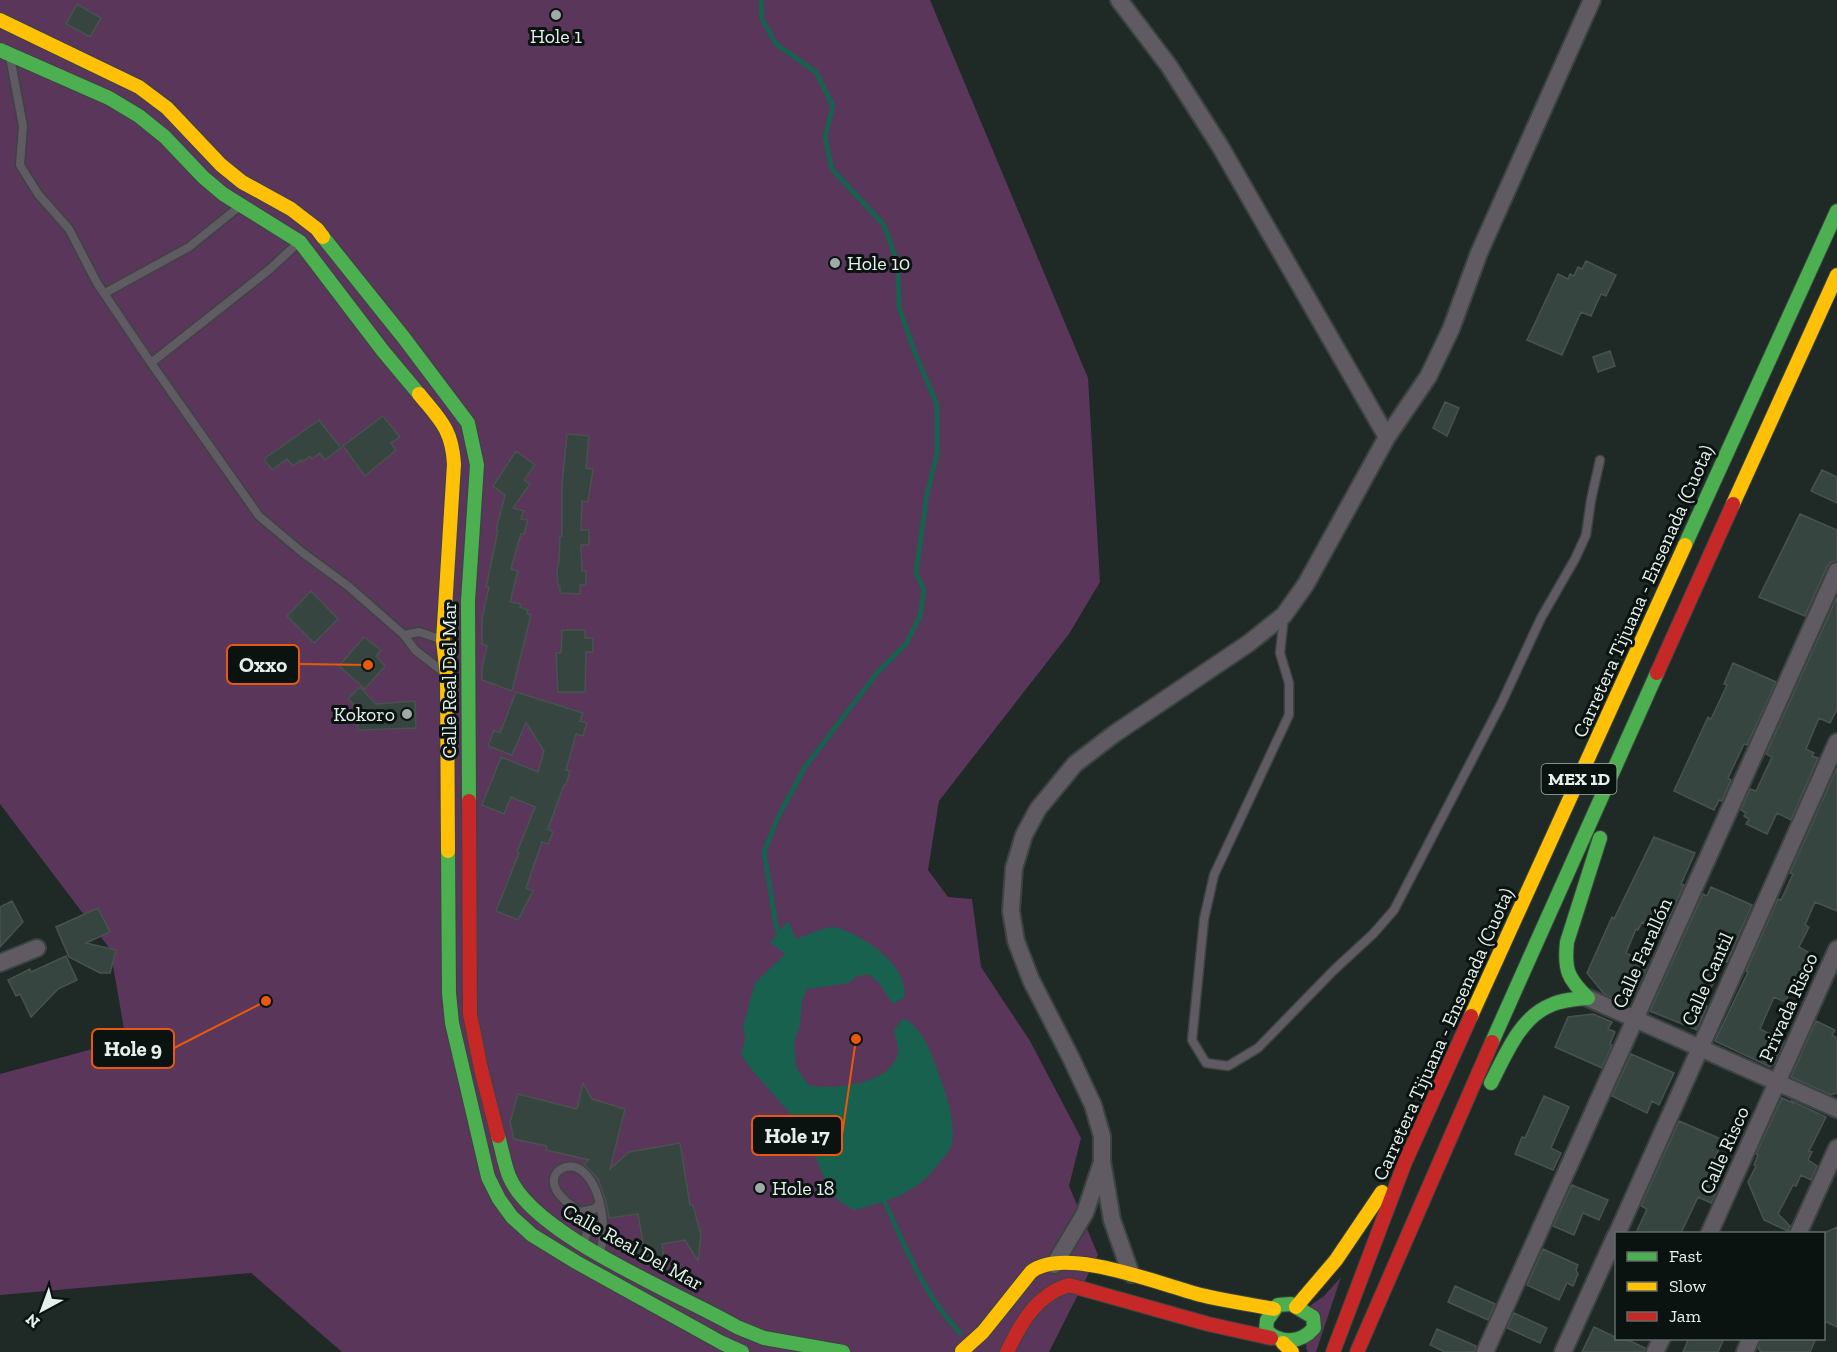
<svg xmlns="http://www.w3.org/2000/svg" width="1837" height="1352" viewBox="0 0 1837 1352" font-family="'Zilla Slab',serif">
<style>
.green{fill:#5a365b}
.water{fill:#18614e}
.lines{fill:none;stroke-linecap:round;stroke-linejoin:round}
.stream{stroke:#18614e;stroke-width:5}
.building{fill:#374541;stroke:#49524f;stroke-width:1.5}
.lane-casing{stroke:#3c4441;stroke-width:11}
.street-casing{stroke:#3c4441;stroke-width:20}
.fast-casing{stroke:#3c4441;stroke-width:16}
.slow-casing{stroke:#3c4441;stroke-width:16}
.jam-casing{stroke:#3c4441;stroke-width:16}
.lane{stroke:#605a62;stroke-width:8}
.street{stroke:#605a62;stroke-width:16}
.fast{stroke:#4caf50;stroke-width:14}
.slow{stroke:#ffc107;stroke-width:14}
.jam{stroke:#c62828;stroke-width:14}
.poi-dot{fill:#a0aaa7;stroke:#0b1310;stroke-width:2}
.labels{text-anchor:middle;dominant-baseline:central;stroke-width:6;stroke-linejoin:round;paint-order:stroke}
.shield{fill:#0b1310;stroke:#a4aeaa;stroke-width:1.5}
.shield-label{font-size:18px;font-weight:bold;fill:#e5f0ec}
.poi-label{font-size:20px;fill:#e5f0ec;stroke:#0b1310;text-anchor:start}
.street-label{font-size:20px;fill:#e5f0ec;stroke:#0b1310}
.leader{fill:none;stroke:#e8590c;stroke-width:2}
.callout-dot{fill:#e8590c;stroke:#0b1310;stroke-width:2}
.callout{fill:#0b1310;stroke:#e8590c;stroke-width:2}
.callout-label{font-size:21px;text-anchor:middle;font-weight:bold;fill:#e5f0ec}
</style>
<rect width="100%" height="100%" fill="#1f2926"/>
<path class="green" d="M0,0h930l158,378 12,204 -31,52 -130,167 -11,69 20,27 24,2 9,68 49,74 51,97 -12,48 29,69 -49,97h-707l-91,-79 -251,22v-221l126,-34 -16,-91 -110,-145z
M1341,1277l-25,75h-8l-2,-4 5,-43 13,-9z"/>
<path class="water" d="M788,921l8,18c11,-4 25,-11 36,-12 7,0 17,5 23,8 24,13 50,32 50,62l-12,7 -14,-21 -11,-9 -13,3 -6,6 -42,6 -5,12 -2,25 -6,15 2,26 12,18c25,6 84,-1 90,-32 1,-6 -3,-16 -4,-23l10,-12c21,14 27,34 35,57 8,22 18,48 12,72 -2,5 -7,10 -11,15 -24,32 -48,38 -86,48l-14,-8 -11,-12 -25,-61 -53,-60 -10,-14 4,-16 -2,-13 12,-43 30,-29 -15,-12z"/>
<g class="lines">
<path class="stream" d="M761,0l1,19 14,25 40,28 17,34 -8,31 7,32 52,56 14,40 1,42 16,46 22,51v50l-10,40 -11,79 8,17 -4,26 -14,28 -29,29 -72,94 -27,50 -14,35 12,74 5,12
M882,1196c22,48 41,98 78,137"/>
</g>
<path class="building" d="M77,4l24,14 -11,19 -24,-13z
M1586,261l30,14 -10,21 -5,-2 -10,22 -10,-4 -19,43 -35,-15 31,-66 10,5 2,-5 4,2 4,-9 4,2z
M1610,351l5,15 -17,6 -5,-15z
M1445,402l14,6 -12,28 -14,-8z
M383,416l17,21 -9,6 5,7 -31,26 -22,-30z
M319,420l22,28 -16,12 -5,-7 -8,6 -2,-3 -8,6 -1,-2 -8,6 -6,-7 -15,11 -8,-11z
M567,434l22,2 -3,32 7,1 -5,33 -6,-1 -1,29h8v15h-8l1,26h4v14h-6v9l-20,-1v-7h-2l-1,-18 2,-6 1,-26h2v-52z
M516,451l19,14 -11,15 6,4 -17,24 11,3 -3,8 7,1 -4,14h-3l-10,35 7,2 -8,31 11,2 -1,3 8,3 -1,4 4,1 -19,76 -30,-11v-12l5,-22 -5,-2v-26l7,-31h-3l2,-9 10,-48h-2l9,-35 -12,-9z
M1822,470l15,7v26l-26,-12z
M1800,514l37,16v31l-6,1 -4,5 -22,49 -46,-19z
M311,591l27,28 -24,24 -27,-27z
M1837,597v112l-7,14 -11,-5 -13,31 8,4 -2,3 6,2 -27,62 -14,-7 -10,21 -21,-10 3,-5 -5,-3 2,-3 -5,-3 9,-21 6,2 16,-34 -6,-3z
M562,630h23v8h8v14h-7l-1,40h-27l-2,-39h5z
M364,637l17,13 -5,6 9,10 -20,23 -26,-23z
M1733,663l43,19 -29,63 -3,-1 -16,34 3,2 -9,21 -3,-1 -5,10 -40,-19 34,-74 3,2 16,-34 -3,-1z
M360,687l16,17 39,-3 1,27 -58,2 1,-20 -11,-11z
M516,692l67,21 -3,8 7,2 -4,13 -7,-2 -10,36 4,1 -4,14h-2l-16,44 5,3 -5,12 -6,-2 -16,46 7,3 -15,29 -22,-9 23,-58 -2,-1 18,-45 -24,-10 -7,17 -22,-9 19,-48 37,15 6,-21 -18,-29 -14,33 -24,-9 6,-16 6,3z
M1837,768v143l-22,-9 -10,23 4,2 -10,20 9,5 -11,25 4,2 -6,13 -4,-2 -6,12 -11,-5 -14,32 24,12 -10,23 -4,3 -55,-26 33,-69 -2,-1 32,-72 3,1 12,-26 -3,-1z
M1654,837l41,16 -14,31 3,1 -21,46 -21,-9 -4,8 -2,-1 -10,24 22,11 -13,29 -18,7 -13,-6 -17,-21 25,-56 2,2z
M1711,887l41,18 -25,57 -3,-1 -21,43 4,2 -10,24 -47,-19 53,-117 4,2z
M12,901l11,21 -23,25v-40z
M98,908l12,24 -24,11 30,7 -6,23h-10l-31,-16 -13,-30z
M66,956l11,24 -19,9 -27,28 -11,-23 -4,2 -8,-16 22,-11 1,3z
M1593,1014l19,8 -4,7 7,3 -5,12 2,1 -10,23 -47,-21 13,-30z
M1816,1021l19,9 -3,5 5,3v55l-6,2 -40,-18z
M1631,1054l43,19 -15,32 -7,-4 -5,12 -35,-17z
M583,1083l9,16 33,10 -15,60 19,-17 51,-9 10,62h3l8,30 -3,26 -13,-21 -23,4 4,28 -50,-27 27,-3 -5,-28 -29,4 -3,-17 -8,-22 -14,-15 5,-4 -43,-10 1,-4 -33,-7 -4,-17 8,-28 59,15z
M1544,1096l25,11 -18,41 10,5 -8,17 -38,-16 7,-17 3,1z
M1782,1098l11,5 -1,-2 34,16 -17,34 3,1 -4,8 9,6 -6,14 -10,-5 -5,11 -3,-1 -3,6 -12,23 12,12 -2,5 -24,-11 -16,-38 8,-16 -2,-1 4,-10 -2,-1z
M1679,1121l44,19 -18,41 13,7 -1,3 -6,12 -13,-6 -17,36h-45l11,-24 -6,-3z
M1572,1185l36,15 -9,20 -16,-7 -9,22 -21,-9z
M1837,1227v100l-13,-6v-88z
M1543,1249l35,16 -2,5 2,4 -5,12 -6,-3 -8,17 -32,-15z
M1455,1286l40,18 -7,16 -40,-18z
M1514,1313l33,15 -7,15 -33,-15z
M1594,1327l23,11h7l21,10v4h-63z
M1437,1329l39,17 -1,6h-30l-15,-7z
M1689,1338h35l-6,14h-35z
M1761,1338h55l-6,14h-49l-3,-4z"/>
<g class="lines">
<defs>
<path id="lane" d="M10,57l13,69 -3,39 18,29 31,35 28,54 54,80 108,153 44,37 45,33 56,49 11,15 27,21
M105,293l84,-46 51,-41
M151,363l119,-94 29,-27
M1284,616l-4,37 9,30v32l-75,160 -10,44 -12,121 14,23 22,3 30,-18 76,-78 39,-36 21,-24 108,-208 39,-84 34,-59 11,-24 5,-35 9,-40
M404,635l15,-3 21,7
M580,1212l14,-3 6,-6
M583,1245l6,-19c-2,-4 -5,-8 -8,-12 -7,-8 -22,-15 -26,-27 -6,-16 13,-26 26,-17 21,16 26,59 19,82"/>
<path id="street" d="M1119,0l50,66 51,80 167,291
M0,963l37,-15
M1588,998l249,111
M1617,1234l220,-492
M1709,1234l128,-285
M1798,1234l39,-86
M1054,1265l31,-52 16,-48
M1131,1274l-19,-54 -10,-59v-25l-9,-31 -22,-47 -40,-78 -15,-39 -5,-30 3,-43 10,-33 14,-26 37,-45 39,-30 135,-91 35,-28 22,-31 81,-147 41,-60 23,-48 28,-76 113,-253
M1485,1352l352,-781
M1563,1352l53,-117
M1655,1352l7,-14
M1745,1352l6,-14"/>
<path id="fast" d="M0,50l109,48 30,18 26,21 38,40 20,17 77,48 83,109 36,43
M323,237l81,101 64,85 9,42 -9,136 1,200
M1685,545l152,-334
M448,851l1,142 3,30 36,154 11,22 13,18 20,18 44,27 146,81 20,9
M1588,998c-20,-19 -24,-28 -21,-56l33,-104
M1492,1042l165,-369
M1491,1083c14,-27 29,-66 60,-78 11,-5 24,-6 37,-7
M498,1136c4,13 6,27 11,40 23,59 171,118 228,151l27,11 79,14
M1291,1304l22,13 1,11c-13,15 -34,17 -48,2l1,-10 11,-15z"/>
<path id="slow" d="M0,20l139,67 28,21 54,57 21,17 49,27 26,20 6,8
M419,394c21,26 33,35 35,70l-11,177 4,34 1,176
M1733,504l104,-229
M1471,1016l214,-471
M1296,1307l40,-47 46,-68
M1283,1343l9,9
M962,1351l21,-19 48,-60c33,-27 131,13 170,23 24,6 49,9 73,14"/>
<path id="jam" d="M1657,673l76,-169
M469,801l1,213 11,55 17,67
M1007,1352c14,-29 29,-57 62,-67l139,39 63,14
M1333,1352l72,-190 66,-146
M1357,1352l135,-310"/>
</defs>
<use href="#lane" class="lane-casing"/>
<use href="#street" class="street-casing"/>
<use href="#fast" class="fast-casing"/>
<use href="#slow" class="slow-casing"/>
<use href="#jam" class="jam-casing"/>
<use href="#lane" class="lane"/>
<use href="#street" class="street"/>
<use href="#fast" class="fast"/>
<use href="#slow" class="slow"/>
<use href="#jam" class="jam"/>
</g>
<g class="poi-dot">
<circle cx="556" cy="15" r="6"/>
<circle cx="835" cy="263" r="6"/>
<circle cx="407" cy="714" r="6"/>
<circle cx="760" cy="1188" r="6"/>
</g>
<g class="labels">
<rect class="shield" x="1541.5" y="764" width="75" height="30" rx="4.5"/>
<g class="shield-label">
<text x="1579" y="779">MEX 1D</text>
</g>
<g class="poi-label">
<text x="556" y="36" text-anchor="middle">Hole 1</text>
<text x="847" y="263">Hole 10</text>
<text x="395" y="714" text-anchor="end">Kokoro</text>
<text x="772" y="1188">Hole 18</text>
</g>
<g class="street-label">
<text transform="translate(1643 591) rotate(-66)">Carretera Tijuana - Ensenada (Cuota)</text>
<text transform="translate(449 680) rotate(-90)">Calle Real Del Mar</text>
<text transform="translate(1642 953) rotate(-66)">Calle Farallón</text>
<text transform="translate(1707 979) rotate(-66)">Calle Cantil</text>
<text transform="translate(1788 1007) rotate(-66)">Privada Risco</text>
<text transform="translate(1443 1034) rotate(-66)">Carretera Tijuana - Ensenada (Cuota)</text>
<text transform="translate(1724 1150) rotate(-66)">Calle Risco</text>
<text transform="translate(633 1247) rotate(29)">Calle Real Del Mar</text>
</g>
</g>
<path class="leader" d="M368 665L299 664M266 1001L174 1048M856 1039L842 1135"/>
<g class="callout-dot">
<circle cx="368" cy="665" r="6"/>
<circle cx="266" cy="1001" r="6"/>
<circle cx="856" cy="1039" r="6"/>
</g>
<g class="callout">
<rect x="227" y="645" width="72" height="39" rx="6"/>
<rect x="92" y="1029" width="82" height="39" rx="6"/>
<rect x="752" y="1116" width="90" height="39" rx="6"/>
</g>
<g class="callout-label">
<text x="263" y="672">Oxxo</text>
<text x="133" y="1056">Hole 9</text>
<text x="797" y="1143">Hole 17</text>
</g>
<rect x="1615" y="1232" width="210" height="108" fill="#0b1310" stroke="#626b68" stroke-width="1.5"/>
<rect x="1627" y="1252" width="30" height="9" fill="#4caf50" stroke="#626b68" stroke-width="1.5"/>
<text x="1669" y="1262" font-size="18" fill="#e5f0ec">Fast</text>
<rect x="1627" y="1282" width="30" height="9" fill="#ffc107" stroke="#626b68" stroke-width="1.5"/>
<text x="1669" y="1292" font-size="18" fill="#e5f0ec">Slow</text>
<rect x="1627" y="1312" width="30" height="9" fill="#c62828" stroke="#626b68" stroke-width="1.5"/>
<text x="1669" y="1322" font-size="18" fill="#e5f0ec">Jam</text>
<g transform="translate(42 1310) rotate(221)" stroke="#0b1310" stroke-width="4.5" paint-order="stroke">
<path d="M0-4.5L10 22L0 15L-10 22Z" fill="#e5f0ec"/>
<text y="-9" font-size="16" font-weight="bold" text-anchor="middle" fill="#e5f0ec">N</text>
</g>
</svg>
